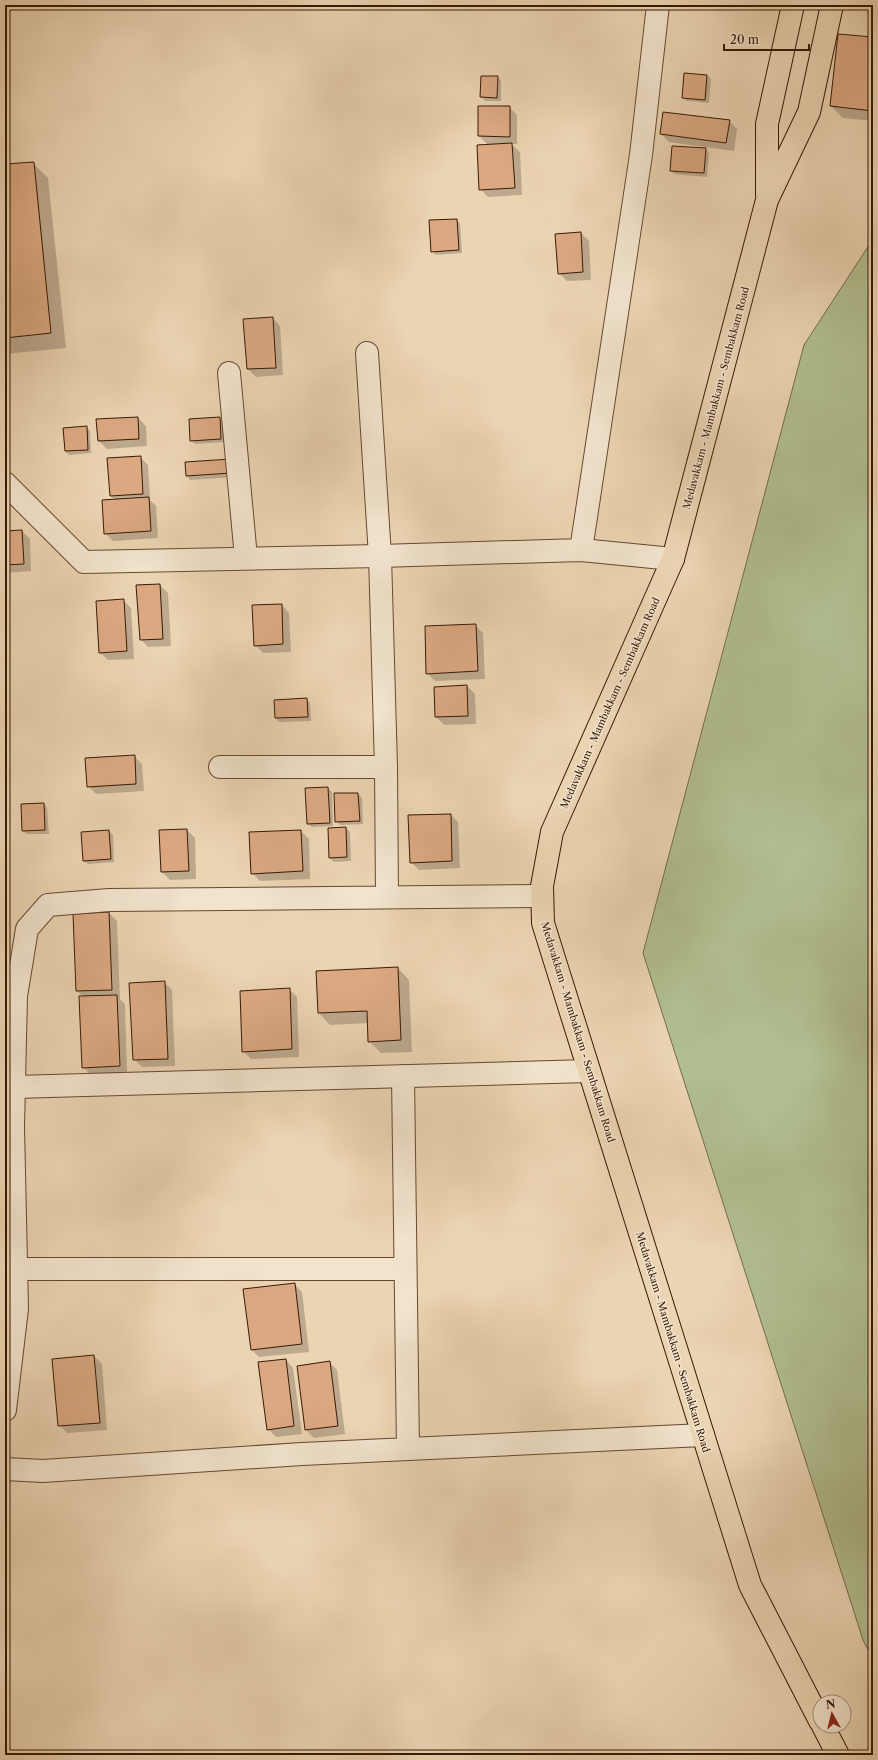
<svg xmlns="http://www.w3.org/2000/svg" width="878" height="1760" viewBox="0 0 878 1760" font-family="'Libre Caslon Text',serif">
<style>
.green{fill:#b1be90;stroke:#746c4a}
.shadow{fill:#0003}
.building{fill:#dba882;stroke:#381905}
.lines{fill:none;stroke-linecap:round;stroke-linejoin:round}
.minor-casing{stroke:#654830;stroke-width:24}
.primary-casing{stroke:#381905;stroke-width:24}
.minor{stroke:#f2e3cd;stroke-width:22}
.primary{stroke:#ebd4b2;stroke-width:22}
.labels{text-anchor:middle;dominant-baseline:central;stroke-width:3;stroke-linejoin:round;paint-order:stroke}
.street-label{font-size:10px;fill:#381905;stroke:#f2e3cd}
</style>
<rect width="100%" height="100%" fill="#ebd4b2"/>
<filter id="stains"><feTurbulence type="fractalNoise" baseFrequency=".005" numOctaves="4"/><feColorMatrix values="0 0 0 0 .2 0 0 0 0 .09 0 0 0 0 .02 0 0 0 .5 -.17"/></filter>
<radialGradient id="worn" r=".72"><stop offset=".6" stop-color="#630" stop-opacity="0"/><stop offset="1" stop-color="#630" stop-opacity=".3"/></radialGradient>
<path class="green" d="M873,239v1420l-10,-19 -220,-687 161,-608z"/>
<path class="shadow" d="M873,38v83l-30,-3 -12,-12z
M707,75l4,4 -2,24 -22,-2 -4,-3z
M498,77l3,4v20h-16l-3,-4z
M509,107l8,8v29h-6l9,8 2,43 -34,2 -8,-8 12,-45h-5l-8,-8z
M729,121l8,8 -3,22 -65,-9 -8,-8z
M706,149l3,4 -2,24 -33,-3 -3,-4z
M33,163l15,15 18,170 -61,6v-189z
M457,220l3,3 2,30 -26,2 -4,-4z
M581,233l8,8 2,39 -24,1 -8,-8z
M273,318l7,8 3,49 -27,2 -8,-8 -4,-49z
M138,418l8,8 1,20 -40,3 -8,-8z
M219,418l4,4 1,20 -29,2 -4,-4z
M86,427l4,4 1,22 -22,2 -4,-4z
M140,457l8,8 2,35 6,6 2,32 -45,3 -8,-8 10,-33 -4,-4z
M230,460l5,17 -45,3 -3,-4 -1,-13z
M22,531l8,8 1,32 -26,2v-41z
M160,585l8,8 3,53 -23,1 -7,-8z
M123,600l8,8 3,51 -26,1 -8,-8z
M282,605l7,8 2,39 -28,1 -8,-8z
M475,625l8,8 2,46 -50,2 -8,-8z
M467,686l8,8 1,30 -32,1 -8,-8z
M306,699l4,4 1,18 -32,1 -3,-4 -1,-18z
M134,756l8,8 2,27 -48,3 -8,-8z
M328,788l4,4 1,34 -21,1 -4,-4z
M358,794l4,4 1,26 -23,1 -4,-4z
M44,804l3,4 2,26h-22l-4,-3z
M451,815l7,7 2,46 -41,2 -8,-8z
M346,828l4,4 1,29 -17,1 -4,-4 -1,-29z
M187,830l8,8 1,41 -26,1 -8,-8z
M109,831l4,4 1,27 -26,2 -4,-3z
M301,831l8,8 1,40 -50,2 -8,-8z
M109,913l8,8 3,78 5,5 2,70 -36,1 -8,-8 1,-70 -7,-6z
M398,968l11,12 3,72 -31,1 -12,-12 -1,-18 -38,2 -11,-12 -2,-41z
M164,982l8,8 3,76 -33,1 -8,-8z
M289,989l8,8 2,60 -48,2 -8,-8z
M294,1284l8,8 7,60 -50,5 -8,-8z
M94,1356l8,8 5,66 -40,3 -8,-8z
M286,1360l7,8 9,66 -26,3 -8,-8z
M329,1362l8,8 8,64 -31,4 -8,-8z"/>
<path class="building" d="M838,34l35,3v74l-43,-5z
M684,73l23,2 -2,25 -23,-2z
M481,76h17l-1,22 -17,-1z
M478,106h32v31l-32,-1z
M663,112l67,8 -4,23 -66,-9z
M512,143l3,45 -36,2 -2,-45z
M672,146l34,2 -2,25 -34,-2z
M34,162l17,171 -46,5v-174z
M457,219l2,31 -28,2 -2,-32z
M581,232l2,40 -25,2 -3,-40z
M273,317l3,51 -29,1 -4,-50z
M138,417l1,22 -41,2 -2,-22z
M220,417l1,22 -31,2 -1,-22z
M87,426l1,24 -23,1 -2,-23z
M141,456l2,38 -33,2 -3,-38z
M231,459v14l-45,3 -1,-14z
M149,497l2,34 -47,3 -2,-34z
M22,530l2,34 -19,1v-34z
M160,584l3,55 -23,1 -4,-55z
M124,599l3,52 -28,2 -3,-52z
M282,604l1,40 -29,2 -2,-41z
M476,624l2,47 -52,3 -1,-48z
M467,685l1,31 -33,1 -1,-30z
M307,698l1,19 -33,1 -1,-18z
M135,755l1,29 -49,3 -2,-29z
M328,787l2,36 -23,1 -2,-36z
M334,793h24l2,28 -25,1z
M44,803l1,27 -23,1 -1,-27z
M451,814l1,47 -42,2 -2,-48z
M346,827l1,30 -18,1 -1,-30z
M187,829l2,42 -28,1 -2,-42z
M109,830l2,29 -28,2 -2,-29z
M301,830l2,41 -52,3 -2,-42z
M109,912l3,78 -36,1 -3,-77z
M398,967l3,73 -33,2 -1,-31 -49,2 -2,-42z
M165,981l3,78 -35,1 -4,-77z
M290,988l2,61 -50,3 -2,-61z
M117,995l3,71 -38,2 -3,-72z
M295,1283l7,61 -51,6 -8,-61z
M94,1355l6,68 -42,3 -6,-67z
M286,1359l8,67 -27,4 -9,-68z
M330,1361l8,65 -33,4 -8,-64z"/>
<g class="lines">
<defs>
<path id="minor" d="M367,353l13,203 6,211 1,130
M229,373l17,185
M5,483l79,79 296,-6 201,-6 92,9
M581,550l60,-395 17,-150
M220,767h166
M5,995l11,1 11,-67 21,-24 61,-5 433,-4
M403,1076l5,373
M14,1087l575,-16
M5,1127h8l3,-131
M17,1269h388
M5,1410l12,-101 -4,-182
M5,1469l38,2 259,-17 401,-19"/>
<path id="primary" d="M767,195v-71l26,-119
M820,1721l-70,-136 -207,-662 -1,-37 10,-54 121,-273 94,-359 42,-88 23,-107
M823,1726l15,29"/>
</defs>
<use href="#minor" class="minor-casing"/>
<use href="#primary" class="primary-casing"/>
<use href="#minor" class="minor"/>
<use href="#primary" class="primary"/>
</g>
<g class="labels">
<g class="street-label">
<text transform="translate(716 398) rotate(-75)">Medavakkam - Mambakkam - Sembakkam Road</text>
<text transform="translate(610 703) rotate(-66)">Medavakkam - Mambakkam - Sembakkam Road</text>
<text transform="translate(578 1032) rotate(73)">Medavakkam - Mambakkam - Sembakkam Road</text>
<text transform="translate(673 1342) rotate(73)">Medavakkam - Mambakkam - Sembakkam Road</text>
</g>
</g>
<rect width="878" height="1760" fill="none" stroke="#ebd4b2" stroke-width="20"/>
<rect x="6" y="6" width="866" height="1748" fill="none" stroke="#381905" stroke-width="2"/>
<rect x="10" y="10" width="858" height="1740" fill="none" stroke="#381905"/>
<g transform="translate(832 1714) rotate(352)"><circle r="19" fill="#f2e3cd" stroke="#a8927d"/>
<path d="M0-3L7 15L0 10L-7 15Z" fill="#8f2418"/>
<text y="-6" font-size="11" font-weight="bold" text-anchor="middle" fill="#381905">N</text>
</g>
<path d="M724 44v6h85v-6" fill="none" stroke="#381905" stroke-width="2"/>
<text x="730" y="44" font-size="12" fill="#381905" stroke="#f2e3cd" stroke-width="3" paint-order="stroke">20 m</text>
<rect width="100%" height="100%" filter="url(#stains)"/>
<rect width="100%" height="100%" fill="url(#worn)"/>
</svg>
